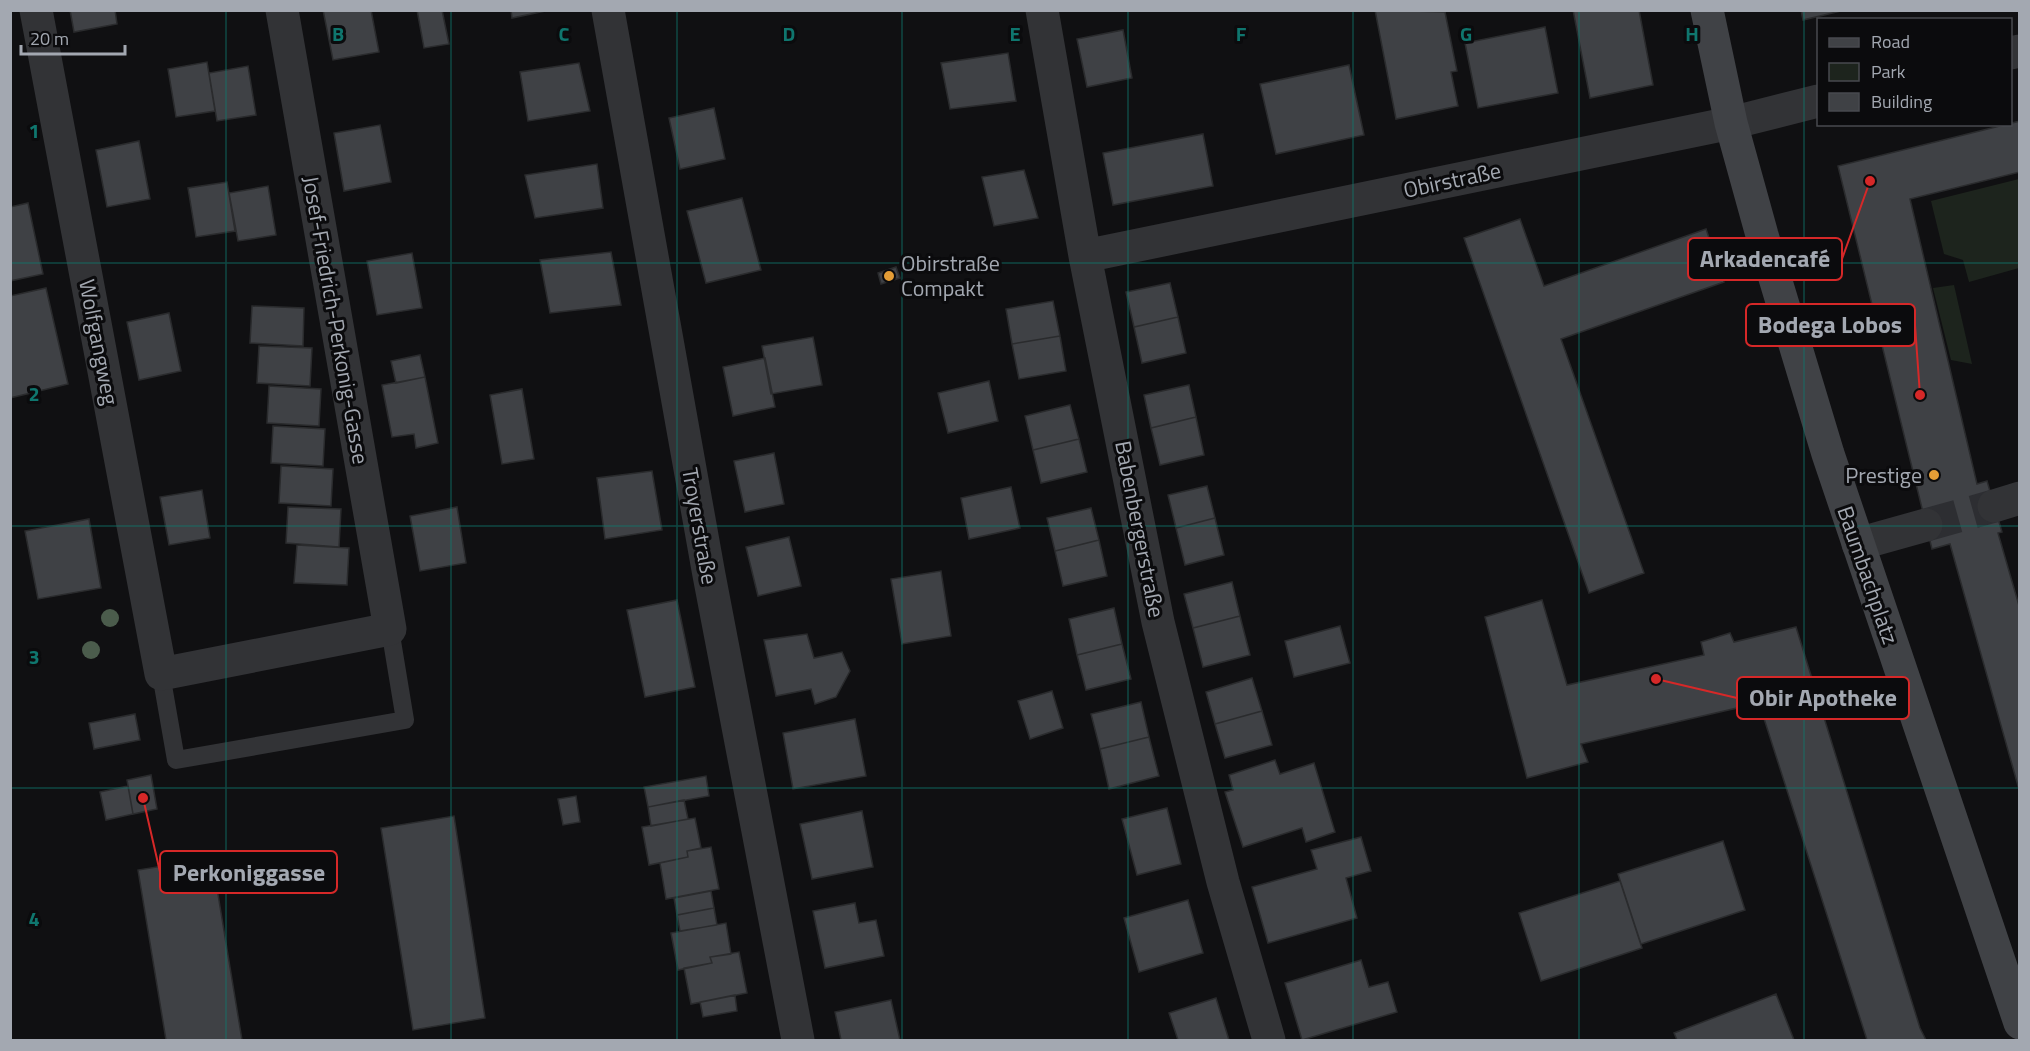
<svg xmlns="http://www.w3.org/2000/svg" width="2030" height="1051" viewBox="0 0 2030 1051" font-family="'Titillium Web',sans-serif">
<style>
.green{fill:#1d241d}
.building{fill:#3f4145;stroke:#2a2b2d;stroke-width:1.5}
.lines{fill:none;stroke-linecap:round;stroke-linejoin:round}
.street-tunnel{stroke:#2d2e32;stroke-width:33;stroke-dasharray:33 16;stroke-linecap:butt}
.lane{stroke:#323336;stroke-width:18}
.street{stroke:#323336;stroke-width:33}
.secondary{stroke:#404246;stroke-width:33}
.tree{fill:#4b5c4c}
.grid{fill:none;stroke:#0f766e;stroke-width:1.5;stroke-opacity:0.55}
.poi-dot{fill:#e49d36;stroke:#0b0b0d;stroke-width:2}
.labels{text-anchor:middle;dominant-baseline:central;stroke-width:6;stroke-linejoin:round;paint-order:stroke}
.street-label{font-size:22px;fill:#a3a8b1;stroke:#0b0b0d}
.poi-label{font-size:22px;fill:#a3a8b1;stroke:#0b0b0d;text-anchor:start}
.grid-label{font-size:20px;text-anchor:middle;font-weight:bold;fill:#0f766e;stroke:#0b0b0d;stroke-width:6;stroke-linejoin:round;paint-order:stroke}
.leader{fill:none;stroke:#d62828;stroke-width:2}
.callout-dot{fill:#d62828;stroke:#0b0b0d;stroke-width:2}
.callout{fill:#0b0b0d;stroke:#d62828;stroke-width:2}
.callout-label{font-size:24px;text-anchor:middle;font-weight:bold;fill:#a3a8b1}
</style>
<rect width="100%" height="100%" fill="#101012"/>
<path class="green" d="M2019,179v89l-50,14 -6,-22 -19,-6 -13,-53z
M1954,285l18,79 -21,-4 -18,-72z"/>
<path class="building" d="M70,10h45l2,14 -43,8z
M323,10h48l8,42 -46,8z
M417,10h25l7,34 -25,4z
M511,10h39l-38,8z
M1375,10l70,2 12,59 -6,1 7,34 -62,13z
M1573,10h66l14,75 -63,13z
M1801,10h44l-42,10z
M1545,27l13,66 -80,15 -13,-65z
M1123,30l9,48 -45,9 -10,-48z
M1008,53l8,48 -66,8 -9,-46z
M207,62l8,49 -39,6 -8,-48z
M579,63l11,48 -62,10 -8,-49z
M1349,65l15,70 -88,19 -16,-70z
M248,66l8,49 -39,6 -8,-48z
M714,108l11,51 -45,10 -11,-51z
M2020,121v51l-110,27 67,285 10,-3 15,51 -4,1 22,76v184l-70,-249 -18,5 -94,-383z
M380,125l11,57 -47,9 -10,-58z
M1203,134l10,52 -100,19 -10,-52z
M139,141l11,58 -43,8 -11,-57z
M597,164l6,44 -68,10 -10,-43z
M1024,170l14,48 -44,8 -12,-49z
M227,182l8,49 -39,6 -8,-49z
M268,186l8,49 -38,6 -9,-48z
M742,198l19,72 -55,13 -19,-72z
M28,203l15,71 -33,7v-74z
M1520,219l24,67 162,-57 18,53 -163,57 83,234 -55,20 -125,-355z
M611,252l10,53 -71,8 -10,-53z
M412,253l10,55 -45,7 -10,-54z
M896,267l4,11 -19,6 -3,-11z
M1170,283l8,34 -44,10 -8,-35z
M46,288l22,96 -58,14v-102z
M1053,301l7,35 -48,8 -6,-35z
M252,306l52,2 -1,38 -53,-3z
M169,313l12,58 -42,9 -12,-58z
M1178,317l8,36 -44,10 -8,-36z
M1060,336l6,35 -47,8 -7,-35z
M813,337l9,48 -51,9 -9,-48z
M259,346l53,2 -2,38 -53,-3z
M420,355l5,22 -29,6 -5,-22z
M765,358l10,49 -42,9 -10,-49z
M425,377l13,66 -22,5 -2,-14 -22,3 -10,-52z
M989,381l9,40 -50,12 -10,-40z
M1189,385l7,32 -45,11 -7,-33z
M269,386l52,3 -2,37 -52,-3z
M522,389l12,70 -32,5 -12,-69z
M1070,405l9,34 -46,11 -8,-34z
M1196,417l8,38 -44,10 -9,-37z
M273,426l52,3 -2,37 -52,-3z
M1079,439l8,33 -46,11 -8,-33z
M774,453l10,51 -39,8 -11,-51z
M281,466l52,3 -2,37 -52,-3z
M652,471l10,59 -57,9 -8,-61z
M1207,486l8,32 -39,10 -8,-33z
M1011,487l9,41 -51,11 -8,-41z
M202,490l8,48 -41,7 -9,-48z
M288,507l53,2 -2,38 -53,-4z
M457,507l9,56 -46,8 -10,-55z
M1091,508l8,32 -44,11 -8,-33z
M1215,518l9,37 -39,10 -9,-37z
M89,519l12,69 -63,11 -13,-68z
M789,537l12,49 -43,10 -12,-49z
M1099,540l8,36 -44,10 -8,-35z
M297,545l52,3 -2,37 -53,-2z
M941,571l10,65 -49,8 -11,-65z
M1232,582l8,34 -47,12 -9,-34z
M677,600l18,87 -50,10 -18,-87z
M1542,600l25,85 137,-30 -3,-13 29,-9 4,9 62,-15 124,401 6,12h-59l-108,-337 -178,41 7,18 -61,16 -42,-161z
M1114,608l8,36 -45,11 -8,-36z
M1240,616l10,39 -47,12 -10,-39z
M1340,626l10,37 -56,14 -9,-36z
M807,634l7,24 28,-6 8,19 -14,26 -21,7 -4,-15 -35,7 -12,-56z
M1122,644l9,35 -45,11 -9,-35z
M1252,678l10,33 -47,13 -9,-32z
M1052,691l11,37 -33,11 -12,-38z
M1141,702l8,35 -49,12 -9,-35z
M1262,711l10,34 -47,13 -10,-34z
M135,714l5,26 -46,9 -5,-26z
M855,719l11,57 -73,13 -10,-56z
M1149,737l10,39 -50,13 -9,-40z
M1275,760l5,14 34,-11 21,69 -29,10 -4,-14 -59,19 -18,-55 8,-2 -4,-15z
M151,775l6,34 -24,5 -6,-34z
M706,776l3,20 -61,11 -4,-20z
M128,786l5,28 -27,6 -6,-28z
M576,796l4,26 -17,3 -5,-26z
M684,800l4,19 -37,7 -3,-19z
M1167,808l14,56 -44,11 -15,-56z
M862,811l11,56 -61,12 -12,-55z
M454,816l31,202 -72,12 -32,-202z
M695,818l6,30 -14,3 1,6 -39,8 -7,-38z
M1361,837l10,34 -25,7 11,40 -89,25 -16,-56 65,-18 -6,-19z
M1723,841l22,69 -104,34 -23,-70z
M711,847l8,42 -53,10 -6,-36 28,-6 -1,-6z
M212,858l30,182h-76l-28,-170z
M1620,881l22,67 -101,33 -22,-68z
M711,891l3,17 -37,7 -3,-17z
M1188,900l15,53 -64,19 -15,-54z
M855,903l4,20 17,-3 8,36 -59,12 -12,-57z
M714,908l3,17 -37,6 -3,-16z
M726,923l5,31 -21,3 2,6 -34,7 -7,-37z
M739,952l8,41 -56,11 -7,-36 28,-5 -2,-6z
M1361,960l8,27 19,-5 9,30 -95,28 -17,-57z
M1776,994l18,46h-117l-3,-7z
M735,995l2,16 -34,6 -3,-15z
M1216,998l13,42h-51l-9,-27z
M891,1000l9,40h-59l-6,-28z"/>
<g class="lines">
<path class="street-tunnel" d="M1926,525l68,-19"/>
<path class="lane" d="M161,674l15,86 229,-40 -15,-91"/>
<path class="street" d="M36,10l125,664 229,-45 -108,-619
M608,10l101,565 89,465
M1042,10l43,246 73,366 65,260 46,158
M2010,53l10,-2
M1085,256l646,-133 87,-22
M1994,506l26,-8
M1858,544l68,-19"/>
<path class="secondary" d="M1707,10l24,113 31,112 66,219 192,569"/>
</g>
<g class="tree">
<circle cx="110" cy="618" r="9"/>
<circle cx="91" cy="650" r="9"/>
</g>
<path class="grid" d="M226,10v1030M451,10v1030M677,10v1030M902,10v1030M1128,10v1030M1353,10v1030M1579,10v1030M1804,10v1030M10,263h2010M10,526h2010M10,788h2010"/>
<g class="poi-dot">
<circle cx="889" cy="276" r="6"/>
<circle cx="1934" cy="475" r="6"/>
</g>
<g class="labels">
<g class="street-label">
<text transform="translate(1452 180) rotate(-12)">Obirstraße</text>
<text transform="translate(336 320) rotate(80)">Josef-Friedrich-Perkonig-Gasse</text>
<text transform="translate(99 342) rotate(79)">Wolfgangweg</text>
<text transform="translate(700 526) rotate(80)">Troyerstraße</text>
<text transform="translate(1140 529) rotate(79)">Babenbergerstraße</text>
<text transform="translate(1868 575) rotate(71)">Baumbachplatz</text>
</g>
<g class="poi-label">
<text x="901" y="263">Obirstraße<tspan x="901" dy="25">Compakt</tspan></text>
<text x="1922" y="475" text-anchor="end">Prestige</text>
</g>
</g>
<g class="grid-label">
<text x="338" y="41">B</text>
<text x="564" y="41">C</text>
<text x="789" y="41">D</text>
<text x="1015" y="41">E</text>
<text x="1241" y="41">F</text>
<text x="1466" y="41">G</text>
<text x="1692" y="41">H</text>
<text x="34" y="138">1</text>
<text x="34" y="401">2</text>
<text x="34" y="664">3</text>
<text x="34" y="926">4</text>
</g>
<path class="leader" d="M1870 181L1842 259M1920 395L1915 325M1656 679L1737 698M143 798L160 872"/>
<g class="callout-dot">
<circle cx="1870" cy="181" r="6"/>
<circle cx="1920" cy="395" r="6"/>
<circle cx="1656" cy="679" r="6"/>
<circle cx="143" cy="798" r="6"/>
</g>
<g class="callout">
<rect x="1688" y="238" width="154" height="42" rx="6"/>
<rect x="1746" y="304" width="169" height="42" rx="6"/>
<rect x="1737" y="677" width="172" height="42" rx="6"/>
<rect x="160" y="851" width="177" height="42" rx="6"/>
</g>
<g class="callout-label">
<text x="1765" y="267">Arkadencafé</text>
<text x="1830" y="333">Bodega Lobos</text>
<text x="1823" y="706">Obir Apotheke</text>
<text x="249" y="881">Perkoniggasse</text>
</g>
<rect width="2030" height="1051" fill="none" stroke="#a3a8b1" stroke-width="24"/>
<rect x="1817" y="18" width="195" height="108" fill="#0b0b0d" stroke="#484a4f" stroke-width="1.5"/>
<rect x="1829" y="38" width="30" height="9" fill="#404246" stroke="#484a4f" stroke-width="1.5"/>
<text x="1871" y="48" font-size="18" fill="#a3a8b1">Road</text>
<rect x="1829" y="63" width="30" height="18" fill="#1d241d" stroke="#484a4f" stroke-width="1.5"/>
<text x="1871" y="78" font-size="18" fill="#a3a8b1">Park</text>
<rect x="1829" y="93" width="30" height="18" fill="#3f4145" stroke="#484a4f" stroke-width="1.5"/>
<text x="1871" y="108" font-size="18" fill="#a3a8b1">Building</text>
<path d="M21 45v9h104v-9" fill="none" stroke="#a3a8b1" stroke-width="3"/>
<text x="30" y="45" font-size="18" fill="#a3a8b1" stroke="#0b0b0d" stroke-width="4.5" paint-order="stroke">20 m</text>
</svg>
